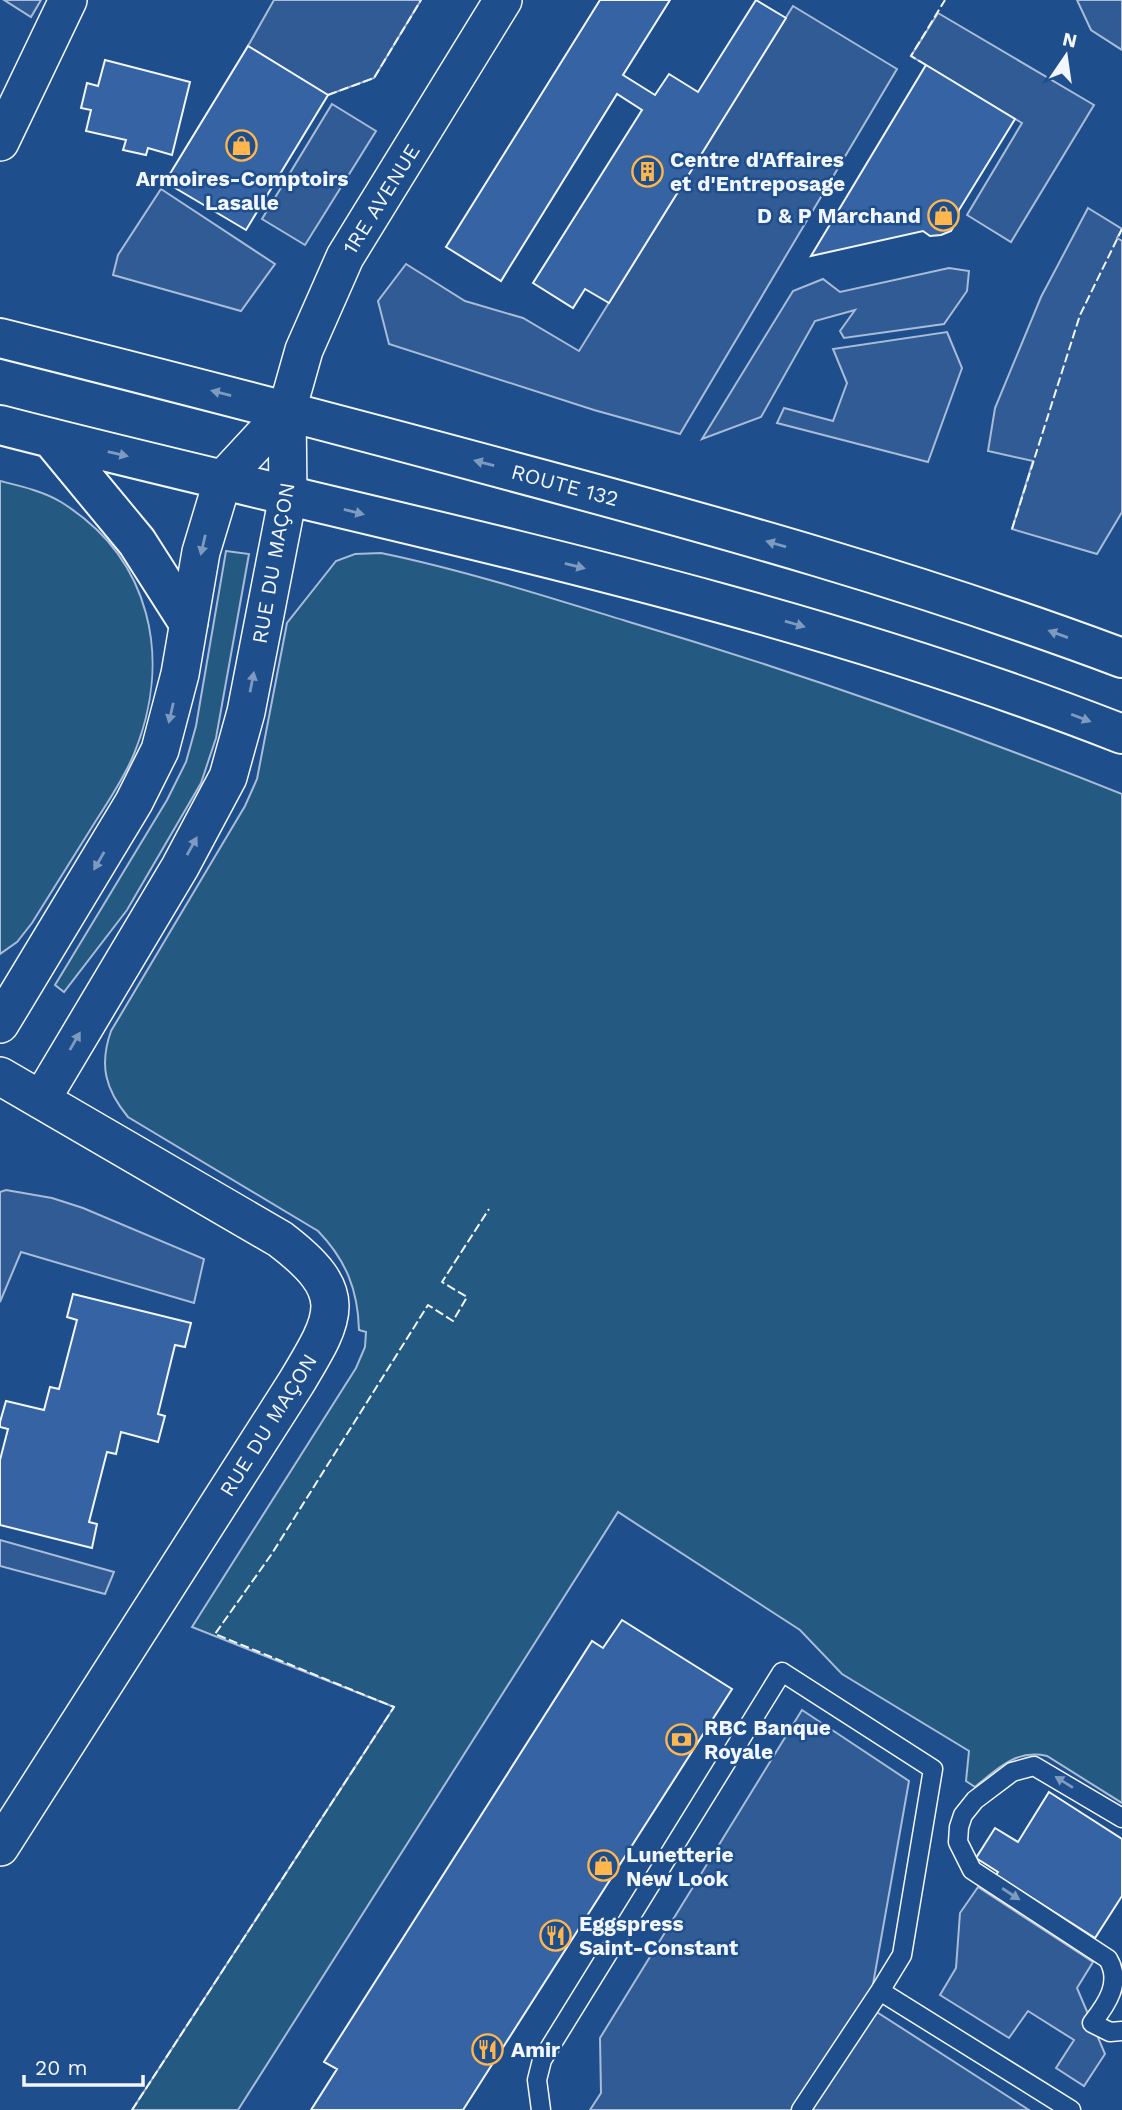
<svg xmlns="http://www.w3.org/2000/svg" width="1122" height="2110" viewBox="0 0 1122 2110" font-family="'Work Sans',sans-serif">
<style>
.green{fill:#245a82;stroke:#a8bbd7;stroke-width:2}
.parking{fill:#305b95;stroke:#a8bbd7;stroke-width:2}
.building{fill:#3563a3;stroke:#f2f6ff;stroke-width:2}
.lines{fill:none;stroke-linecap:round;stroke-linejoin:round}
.lane-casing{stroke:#f2f6ff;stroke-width:21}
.street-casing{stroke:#f2f6ff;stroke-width:40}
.highway-casing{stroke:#f2f6ff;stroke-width:42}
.lane{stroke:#1f4e8c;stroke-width:18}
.street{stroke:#1f4e8c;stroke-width:37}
.highway{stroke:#1f4e8c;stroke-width:38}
.fence{stroke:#f2f6ff;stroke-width:2;stroke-dasharray:9 3.5;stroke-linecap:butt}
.oneway{fill:#7e9ac0}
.labels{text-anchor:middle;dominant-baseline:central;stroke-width:5;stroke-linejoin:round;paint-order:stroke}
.poi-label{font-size:21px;font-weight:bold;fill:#f2f6ff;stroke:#1f4e8c;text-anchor:start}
.street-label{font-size:21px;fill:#f2f6ff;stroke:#1f4e8c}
</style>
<rect width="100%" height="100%" fill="#1f4e8c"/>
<path class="green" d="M0,481c20,5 43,10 61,21 90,56 112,156 73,252 -9,22 -24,45 -37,65 -22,35 -43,69 -65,104l-15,19 -17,12z
M226,551l23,3 -33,184 -15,45 -74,127 -63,82 -9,-7 112,-185 19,-38 10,-36z
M381,553c82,17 164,43 245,68 168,50 333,108 496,173v1009l-75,-47c-31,-7 -50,13 -72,31l-9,-6 3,-30 -127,-77 -42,-44 -182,-118 -380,598h-106l262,-403 -202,-80 164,-259 9,-21 1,-15 -7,-2c-1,-40 -13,-70 -41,-99l-190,-114c-23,-28 -29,-52 -17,-86l134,-225 12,-27 30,-156 49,-62 19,-7z"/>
<path class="parking" d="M4,0h37l-10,17z
M274,0h147l-47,78 -46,17 -80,-49z
M1077,0h45v50l-31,-20z
M793,6l104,63 -217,365 -86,-24 -205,-66 -11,-43 28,-37 59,37 58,17 56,33z
M938,13l156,92 -83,137 -44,-27 55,-92 -111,-67z
M332,104l44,27 -71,114 -43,-26z
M161,189l114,75 -34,47 -128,-36 5,-20z
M1088,208l34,21 -5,9 5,3v271l-25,42 -85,-25 21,-68 -45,-10 7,-43 46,-111z
M949,268l20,3 -2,20 -23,33 -100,14 -4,-7 15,-21 -40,11 -54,96 -59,22 91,-148 30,-12 17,13z
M947,332l15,36 -34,94 -151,-39 7,-15 49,13 14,-38 -14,-34z
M6,1190l46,8 31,10 121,51 -10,44 -173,-51 -21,50v-110z
M0,1540l114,32 -9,22 -105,-28z
M802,1710l107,71 -40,226 160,103h-439l11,-17 -1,-55z
M978,1887l115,75 -16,26 28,66 -21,32 -28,-18 18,-28 -46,-29 -19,27 -69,-43 16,-27 4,-55z"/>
<path class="building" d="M600,0h70l-47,75 32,20 14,-21 29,18 58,-92 30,18 -177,285 -24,-14 -12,19 -40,-25 109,-173 -25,-16 -116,187 -55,-34z
M248,46l80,49 -82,135 -81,-48z
M105,60l85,22 -18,73 -24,-7 -2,7 -23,-5 3,-10 -40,-9 5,-21 -10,-2 6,-25 11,3z
M926,65l89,54 -56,91 -2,11 -6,10 -10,4 -11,1 -7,-5 -112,25z
M73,1294l118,29 -6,24 -10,-2 -17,69 7,2 -7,26 -37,-10 -5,22 -9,-2 -18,70 8,2 -5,24 -92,-23v-65l8,-31 -8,-2v-5l6,-21 38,9 6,-23 9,2 18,-69 -10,-3z
M622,1620l110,69 -269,421h-152l26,-41 -13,-7 268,-421 11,7z
M1049,1792l73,47v57l-27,42 -99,-63 2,-3 -22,-14 19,-30 23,14z"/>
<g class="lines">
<defs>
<path id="lane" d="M1122,1818l-88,-52 -22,6 -37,28 -12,15 -4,12 -1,15 14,28 136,89c14,23 -1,45 -16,64l18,9 12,-1
M541,2110l-4,-30 5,-20 240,-388 151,97 -31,186 -22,36 191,119
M801,2110l79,-119"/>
<path id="street" d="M0,142l68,-142
M0,1024l134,-222 26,-52 20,-76 21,-122 22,-73 64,-69
M0,1076l280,163c71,54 57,76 16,144l-296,464
M41,1100l139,-233 48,-90 18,-65 42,-216 -1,-86 17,-60 41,-93 158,-257"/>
<path id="highway" d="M0,338c171,43 341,87 511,133 206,55 411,112 611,187
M0,425c375,97 760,167 1122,309
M51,438l86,104 51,80"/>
</defs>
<use href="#lane" class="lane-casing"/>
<use href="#street" class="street-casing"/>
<use href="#highway" class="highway-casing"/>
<use href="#lane" class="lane"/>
<use href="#street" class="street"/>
<use href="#highway" class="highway"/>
<path class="fence" d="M926,65l-15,-9 34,-56
M328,95l46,-17 47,-78
M1012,529l68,-214 42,-86
M132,2110l262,-403 -179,-73 56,-79 157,-250 25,16 14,-24 -25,-15 47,-73"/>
</g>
<defs><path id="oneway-solid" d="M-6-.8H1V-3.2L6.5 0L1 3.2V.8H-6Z" transform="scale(1.75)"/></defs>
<g class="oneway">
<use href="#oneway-solid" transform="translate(221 393) rotate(-166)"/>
<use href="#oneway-solid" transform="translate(118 454) rotate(13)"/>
<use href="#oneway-solid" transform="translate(484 463) rotate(-165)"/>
<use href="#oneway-solid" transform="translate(354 512) rotate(14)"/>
<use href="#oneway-solid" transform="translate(776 544) rotate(-164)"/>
<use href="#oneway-solid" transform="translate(203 545) rotate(103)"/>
<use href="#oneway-solid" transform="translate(575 566) rotate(14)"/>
<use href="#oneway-solid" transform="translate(795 624) rotate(16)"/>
<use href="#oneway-solid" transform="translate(1058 634) rotate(-160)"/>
<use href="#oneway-solid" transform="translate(252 682) rotate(-79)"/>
<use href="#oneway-solid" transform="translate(171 713) rotate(103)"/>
<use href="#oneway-solid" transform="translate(1081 718) rotate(21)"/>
<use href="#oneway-solid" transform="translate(192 846) rotate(-61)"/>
<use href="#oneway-solid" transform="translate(99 861) rotate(120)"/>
<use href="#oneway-solid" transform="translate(75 1041) rotate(-60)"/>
<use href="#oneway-solid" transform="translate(1064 1782) rotate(-148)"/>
<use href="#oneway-solid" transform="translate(1011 1894) rotate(33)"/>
</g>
<defs>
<symbol id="shop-ring" viewBox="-11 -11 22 22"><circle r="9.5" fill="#1f4e8c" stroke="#ffb74d" stroke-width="1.5"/><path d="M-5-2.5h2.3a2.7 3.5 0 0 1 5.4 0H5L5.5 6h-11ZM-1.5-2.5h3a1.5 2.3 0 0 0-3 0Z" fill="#ffb74d"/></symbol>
<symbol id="building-ring" viewBox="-11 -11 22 22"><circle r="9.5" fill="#1f4e8c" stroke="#ffb74d" stroke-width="1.5"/><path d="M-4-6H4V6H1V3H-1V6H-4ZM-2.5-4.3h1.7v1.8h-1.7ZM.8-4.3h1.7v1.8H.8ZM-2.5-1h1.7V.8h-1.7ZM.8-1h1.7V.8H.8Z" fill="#ffb74d"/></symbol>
<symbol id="bank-ring" viewBox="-11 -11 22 22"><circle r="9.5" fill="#1f4e8c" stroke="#ffb74d" stroke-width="1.5"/><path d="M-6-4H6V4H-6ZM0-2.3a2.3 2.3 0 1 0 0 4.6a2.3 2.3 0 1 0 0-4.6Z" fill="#ffb74d"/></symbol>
<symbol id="restaurant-ring" viewBox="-11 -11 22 22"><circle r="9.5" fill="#1f4e8c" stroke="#ffb74d" stroke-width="1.5"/><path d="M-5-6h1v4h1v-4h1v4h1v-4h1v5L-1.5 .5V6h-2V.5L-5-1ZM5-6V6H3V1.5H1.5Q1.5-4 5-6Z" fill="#ffb74d"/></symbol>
</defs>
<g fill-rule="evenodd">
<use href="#shop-ring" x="224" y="128" width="35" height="35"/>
<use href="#building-ring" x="630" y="154" width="35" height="35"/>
<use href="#shop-ring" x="926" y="198" width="35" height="35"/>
<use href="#bank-ring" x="664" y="1722" width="35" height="35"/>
<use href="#shop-ring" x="586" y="1848" width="35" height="35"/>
<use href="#restaurant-ring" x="538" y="1918" width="35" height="35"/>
<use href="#restaurant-ring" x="470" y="2032" width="35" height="35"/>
</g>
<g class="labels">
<g class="poi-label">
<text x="670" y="159">Centre d'Affaires<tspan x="670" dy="24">et d'Entreposage</tspan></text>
<text x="242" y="178" text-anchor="middle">Armoires-Comptoirs<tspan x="242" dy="24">Lasalle</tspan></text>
<text x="921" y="215" text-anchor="end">D &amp; P Marchand</text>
<text x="704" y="1727">RBC Banque<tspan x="704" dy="24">Royale</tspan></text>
<text x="626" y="1854">Lunetterie<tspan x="626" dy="24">New Look</tspan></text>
<text x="579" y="1923">Eggspress<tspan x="579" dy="24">Saint-Constant</tspan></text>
<text x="511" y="2049">Amir</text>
</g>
<g class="street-label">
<text transform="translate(381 199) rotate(-58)">1RE AVENUE</text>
<text transform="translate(565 485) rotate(15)">ROUTE 132</text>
<text transform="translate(273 563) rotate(-80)">RUE DU MAÇON</text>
<text transform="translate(268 1425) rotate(-58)">RUE DU MAÇON</text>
</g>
</g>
<g transform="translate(1066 56) rotate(13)" stroke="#1f4e8c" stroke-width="5" paint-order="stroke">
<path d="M0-5L12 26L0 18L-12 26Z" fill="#f2f6ff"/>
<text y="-10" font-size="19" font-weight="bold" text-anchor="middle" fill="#f2f6ff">N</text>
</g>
<path d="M24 2075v10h119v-10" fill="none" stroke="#f2f6ff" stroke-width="3.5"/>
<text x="35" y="2075" font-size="21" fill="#f2f6ff" stroke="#1f4e8c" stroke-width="5" paint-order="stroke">20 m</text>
</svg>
